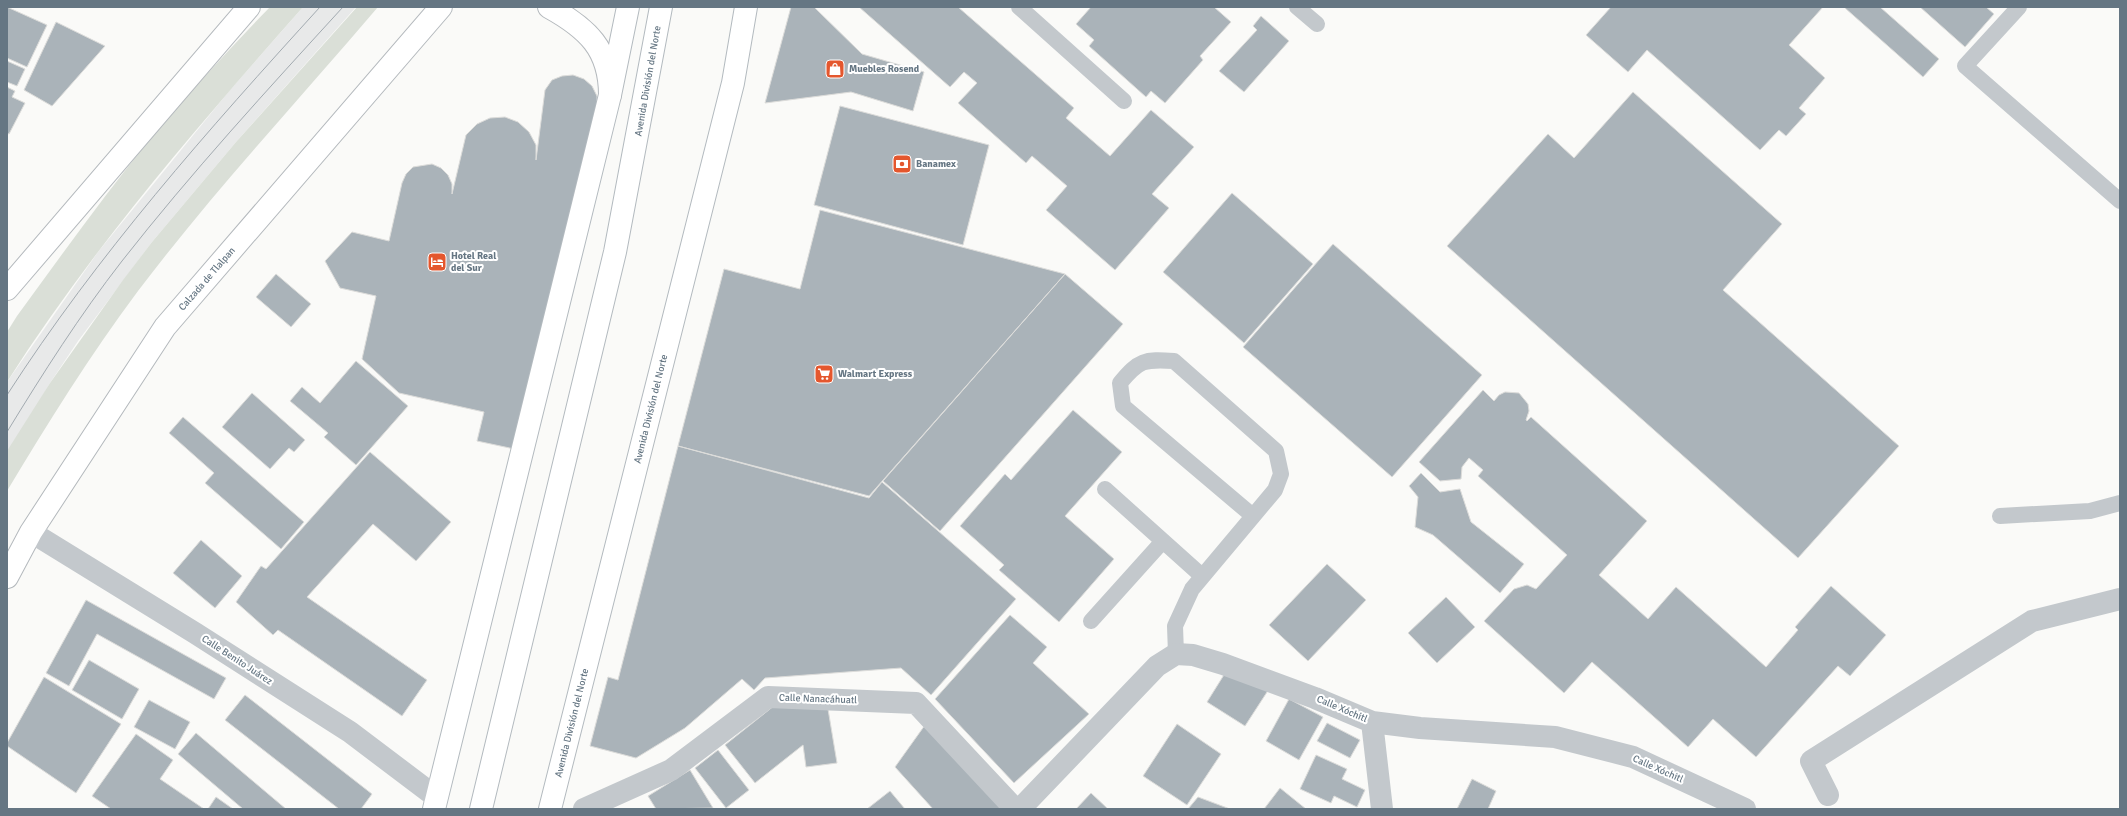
<svg xmlns="http://www.w3.org/2000/svg" width="2127" height="816" viewBox="0 0 2127 816" font-family="Signika,sans-serif">
<style>
.built{fill:#e8e9e9}
.green{fill:#dadfd7}
.building{fill:#aab3b9;stroke:#dcdcda}
.lines{fill:none;stroke-linecap:round;stroke-linejoin:round}
.secondary-casing{stroke:#b3babf;stroke-width:24}
.highway-casing{stroke:#b4b9bd;stroke-width:24}
.lane{stroke:#c3c8cc;stroke-width:16}
.street{stroke:#c3c8cc;stroke-width:22}
.secondary{stroke:#fff;stroke-width:22}
.highway{stroke:#fff;stroke-width:22}
.tram{stroke:#a2aab0;stroke-width:1}
.labels{text-anchor:middle;dominant-baseline:central;stroke-width:4;stroke-linejoin:round;paint-order:stroke}
.poi-label{font-size:10px;font-weight:bold;fill:#657683;stroke:#fff;text-anchor:start}
.street-label{font-size:10px;fill:#657683;stroke:#fff}
</style>
<rect width="100%" height="100%" fill="#fafaf8"/>
<path class="built" d="M303,7h53l-120,135 -84,100 -74,99 -28,42 -29,50 -14,20v-71l91,-130 132,-162z"/>
<path class="green" d="M270,7h33c-105,119 -211,241 -296,375v-50l10,-16c44,-60 87,-121 135,-179 38,-45 77,-88 118,-130z
M357,7h21c-80,94 -165,185 -240,284 -48,64 -90,132 -131,200v-40l43,-68 73,-103 29,-38 84,-100z"/>
<path class="building" d="M7,7l40,18 -20,42 -20,-9z
M791,7h23l48,47 62,18 -11,39 -62,-19 -86,11z
M859,7h99l116,101 -8,10 44,38 41,-46 43,37 -42,47 17,14 -54,62 -69,-60 21,-24 -35,-30 -6,7 -68,-60 19,-20 -13,-11 -14,15z
M1091,7h123l17,15 -31,34 3,4 -38,43 -14,-12 -5,6 -57,-51 5,-6 -18,-16z
M1611,7h212l-34,38 36,33 -26,30 7,6 -20,22 -7,-6 -19,20 -113,-100 -19,22 -42,-37z
M1847,7h33l59,52 -16,18 -78,-69z
M1920,7h66l8,7 -29,33z
M1261,16l28,25 -45,51 -25,-21 38,-41 -4,-4z
M56,22l49,24 -53,60 -28,-16z
M7,61l18,8 -8,17 -10,-4z
M573,75l11,4 8,7 5,10v11l-78,343 -42,-9 7,-29 -85,-19 -37,-34 14,-63 -36,-8 -15,-27 27,-29 37,9 13,-58 4,-9 7,-7 19,-3 9,4 7,7 4,9v10l14,-59 11,-11 13,-6 15,-1 13,5 11,10 7,13v15l9,-70 7,-10 10,-4z
M7,87l8,4 -3,6 13,6 -16,31 -2,-1z
M1633,92l149,132 -59,66 176,156 -101,112 -351,-312 101,-112 26,24z
M840,106l149,39 -26,100 -149,-40z
M1232,193l81,71 -69,79 -81,-71z
M820,210l245,64 -196,222 -191,-50 46,-177 76,20z
M1333,244l149,131 -90,102 -149,-130z
M276,274l35,30 -20,23 -35,-30z
M1065,274l58,50 -183,207 -57,-50z
M356,361l52,45 -52,59 -32,-28 4,-4 -38,-32 12,-14 18,16z
M1483,390l11,11 5,-6 6,-3 14,1 9,11 1,7 -3,9 1,1 4,-4 116,104 -48,54 49,44 28,-32 90,80 32,-37 -3,-3 36,-41 55,49 -36,41 -12,-10 -82,91 -43,-38 -25,28 -96,-85 -28,31 -80,-72 30,-32 13,-4 9,4 31,-34 -89,-79 5,-6 -14,-12 -7,9 -1,12 -21,2 -21,-19z
M252,393l53,47 -11,12 -5,-4 -19,21 -48,-42z
M1073,410l49,42 -57,64 49,43 -55,63 -60,-52 5,-5 -44,-39 45,-52 6,6z
M183,417l121,105 -23,27 -76,-66 9,-10 -45,-40z
M678,446l191,52 13,-16 134,117 -85,96 -30,-27 -136,10 -11,12 -12,-11 -57,49 -49,30 -46,-12 18,-69 10,3z
M370,452l81,70 -35,39 -43,-37 -66,73 120,83 -25,36 -124,-86 -5,5 -37,-33 25,-36 5,3z
M1421,473l19,19 20,-3 11,33 53,42 -24,29 -67,-58 -18,-8 3,-30 -9,-11z
M201,540l41,36 -27,32 -42,-35z
M1327,564l39,36 -58,61 -39,-36z
M1446,597l29,30 -38,36 -29,-30z
M86,600l140,78 -12,21 -117,-65 -28,52 -23,-13z
M1010,615l37,32 -14,16 56,51 -75,69 -79,-84z
M89,660l50,29 -17,30 -50,-29z
M1227,670l42,19 -24,37 -38,-24z
M44,677l77,47 -45,69 -69,-47v-3z
M245,695l127,99 -11,15h-22l-114,-89z
M1289,699l34,18 -24,43 -33,-19z
M149,700l41,22 -15,27 -41,-22z
M780,701l47,2 10,60 -31,4 -3,-22 -48,38 -30,-38z
M1327,723l33,17 -10,18 -33,-17z
M1177,724l44,30 -34,51 -44,-29z
M925,725l77,84h-69l-38,-42z
M196,733l90,76h-43l-65,-55z
M136,734l37,26 -13,19 44,30h-93l-19,-13z
M718,750l31,40 -23,18 -31,-40z
M1316,755l31,14 -5,10 23,11 -8,17 -23,-11 -3,7 -31,-14z
M690,770l23,38 -57,1 -8,-13z
M1472,779l24,12 -8,18h-31z
M1280,788l26,21h-42z
M890,791l15,18h-38z
M1091,793l17,16h-32z
M216,797l17,12h-25z
M1198,797l32,12h-42z"/>
<g class="lines">
<defs>
<path id="secondary" d="M434,809l176,-714 18,-88
M481,809l134,-557 46,-245
M550,809l183,-726 13,-76"/>
<path id="highway" d="M549,7c38,21 61,42 61,88
M7,289l242,-282
M7,577l24,-45 134,-205 276,-320"/>
</defs>
<use href="#secondary" class="secondary-casing"/>
<use href="#highway" class="highway-casing"/>
<path class="lane" d="M1019,7l105,94
M1297,7l20,17
M2019,7l-54,59 155,135
M1105,489l97,87
M2000,516l90,-5 30,-8
M1091,621l72,-80
M1176,654l-1,-28 17,-37 83,-99 6,-16 -5,-23 -102,-90c-30,-2 -35,-1 -54,22l3,23 130,110"/>
<path class="street" d="M31,532l164,101 155,99 86,65
M1372,722l10,87
M1828,795l-17,-34 221,-140 88,-22
M584,809l87,-39 97,-73 148,6 99,106
M1020,809l137,-143 19,-12 17,1 30,9 92,34 57,24 48,6 135,9 78,20 112,52"/>
<use href="#secondary" class="secondary"/>
<use href="#highway" class="highway"/>
<path class="tram" d="M7,395c90,-140 201,-265 313,-388
M7,432c36,-59 73,-117 115,-171 69,-88 145,-171 221,-254"/>
</g>
<defs>
<symbol id="shop-square" viewBox="-11 -11 22 22"><rect x="-9" y="-9" width="18" height="18" rx="4" fill="#e4572e" stroke="#fff"/><path d="M-5-2.5h2.3a2.7 3.5 0 0 1 5.4 0H5L5.5 6h-11ZM-1.5-2.5h3a1.5 2.3 0 0 0-3 0Z" fill="#fff"/></symbol>
<symbol id="bank-square" viewBox="-11 -11 22 22"><rect x="-9" y="-9" width="18" height="18" rx="4" fill="#e4572e" stroke="#fff"/><path d="M-6-4H6V4H-6ZM0-2.3a2.3 2.3 0 1 0 0 4.6a2.3 2.3 0 1 0 0-4.6Z" fill="#fff"/></symbol>
<symbol id="hotel-square" viewBox="-11 -11 22 22"><rect x="-9" y="-9" width="18" height="18" rx="4" fill="#e4572e" stroke="#fff"/><path d="M-6-4.5h1.5V1H6V5H4.5V3h-9V5H-6ZM-4 0a1.8 1.8 0 1 1 3.6 0ZM.5 0V-2.5h3Q6-2.5 6 0Z" fill="#fff"/></symbol>
<symbol id="supermarket-square" viewBox="-11 -11 22 22"><rect x="-9" y="-9" width="18" height="18" rx="4" fill="#e4572e" stroke="#fff"/><path d="M-6-5.5h2.5l.6 2H6L4.5 2H-2.5L-4.4-4H-6ZM-1.5 3.2a1.3 1.3 0 1 0 .1 0ZM3 3.2a1.3 1.3 0 1 0 .1 0Z" fill="#fff"/></symbol>
</defs>
<g fill-rule="evenodd">
<use href="#shop-square" x="824" y="58" width="22" height="22"/>
<use href="#bank-square" x="891" y="153" width="22" height="22"/>
<use href="#hotel-square" x="426" y="251" width="22" height="22"/>
<use href="#supermarket-square" x="813" y="363" width="22" height="22"/>
</g>
<g class="labels">
<g class="poi-label">
<text x="849" y="69">Muebles Rosend</text>
<text x="916" y="164">Banamex</text>
<text x="451" y="256">Hotel Real<tspan x="451" dy="12">del Sur</tspan></text>
<text x="838" y="374">Walmart Express</text>
</g>
<g class="street-label">
<text transform="translate(648 81) rotate(-80)">Avenida División del Norte</text>
<text transform="translate(207 279) rotate(-49)">Calzada de Tlalpan</text>
<text transform="translate(651 409) rotate(-76)">Avenida División del Norte</text>
<text transform="translate(237 660) rotate(33)">Calle Benito Juárez</text>
<text transform="translate(818 699) rotate(2)">Calle Nanacáhuatl</text>
<text transform="translate(1342 709) rotate(23)">Calle Xóchitl</text>
<text transform="translate(572 723) rotate(-76)">Avenida División del Norte</text>
<text transform="translate(1658 769) rotate(24)">Calle Xóchitl</text>
</g>
</g>
<rect width="2127" height="816" fill="none" stroke="#657683" stroke-width="16"/>
</svg>
